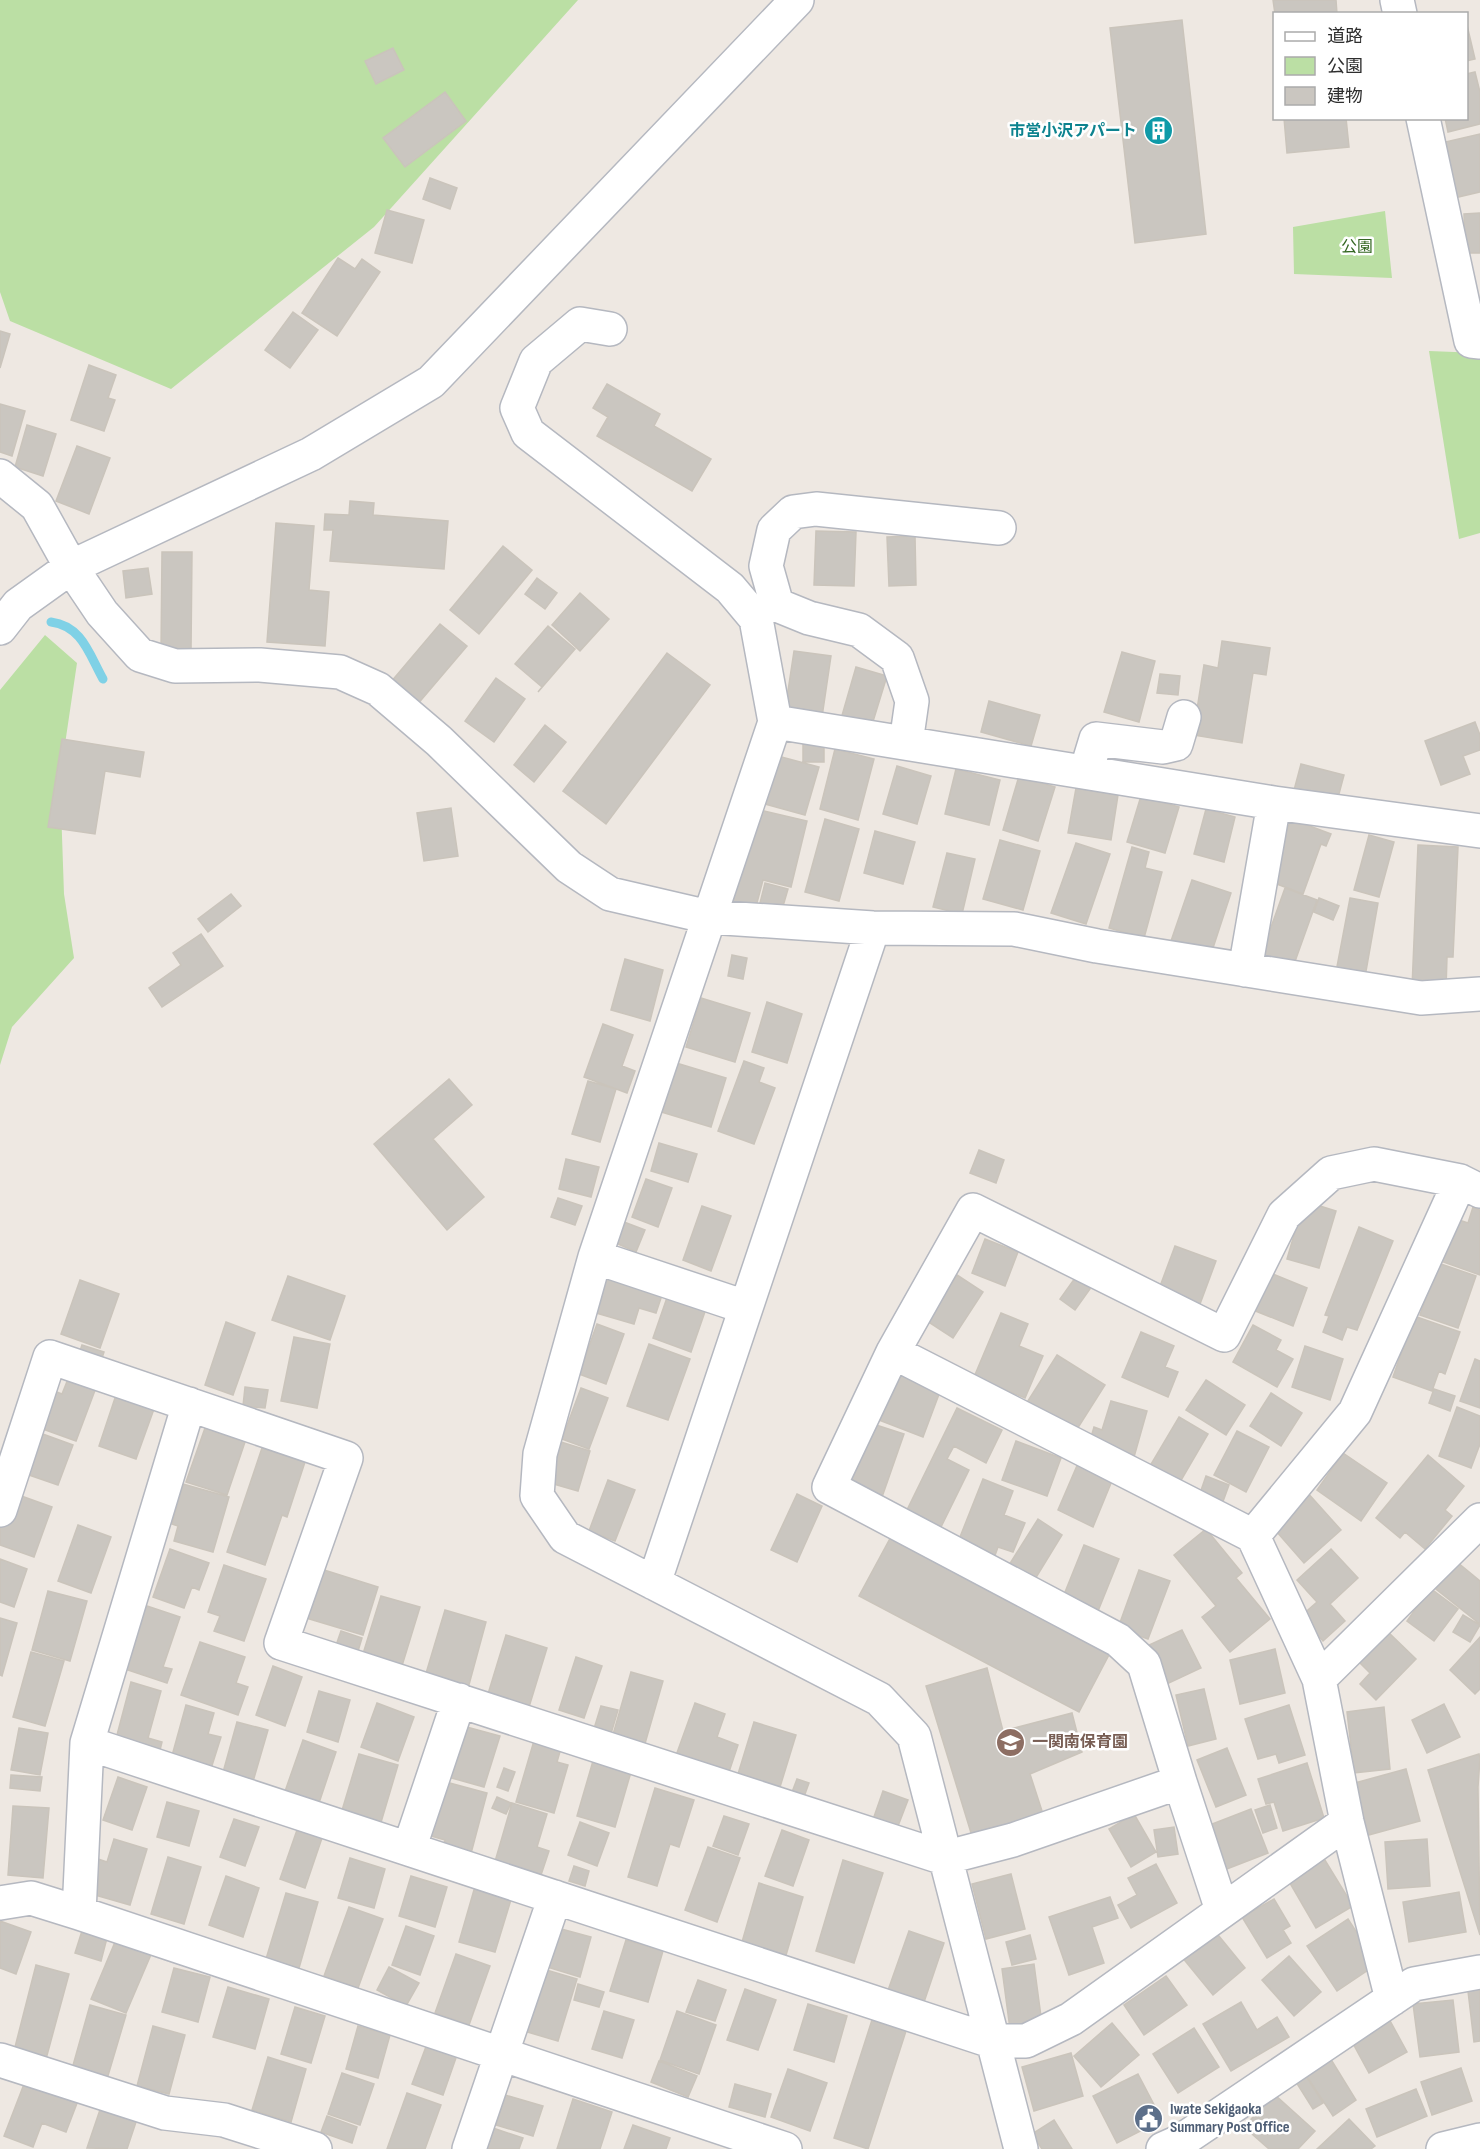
<svg xmlns="http://www.w3.org/2000/svg" width="1480" height="2149" viewBox="0 0 1480 2149" font-family="'Sofia Sans Condensed','Noto Sans JP',sans-serif">
<style>
.green{fill:#bbdfa4}
.lines{fill:none;stroke-linecap:round;stroke-linejoin:round}
.stream{stroke:#7fd1e6;stroke-width:9}
.building{fill:#cac6c0;stroke:#cac4bb;stroke-width:1.5}
.minor-casing{stroke:#b5b8c0;stroke-width:36}
.minor{stroke:#fff;stroke-width:33}
.labels{text-anchor:middle;dominant-baseline:central;stroke-width:5;stroke-linejoin:round;paint-order:stroke}
.culture-label{font-size:16px;font-weight:bold;fill:#0d838f;stroke:#fff;text-anchor:end}
.park-label{font-size:16px;fill:#346722;stroke:#fff}
.education-label{font-size:16px;font-weight:bold;fill:#785e54;stroke:#fff;text-anchor:start}
.service-label{font-size:16px;font-weight:bold;fill:#4e5e75;stroke:#fff;text-anchor:start}
</style>
<rect width="100%" height="100%" fill="#eee8e2"/>
<path class="green" d="M0,0h578l-204,227 -203,162 -161,-68 -10,-29z
M1385,211l7,67 -98,-4 -1,-47z
M1429,351l51,2v180l-21,6z
M45,635l32,28 -17,115 4,116 10,64 -62,69 -12,38v-375z"/>
<g class="lines">
<path class="stream" d="M51,622c31,4 38,32 52,57"/>
</g>
<path class="building" d="M1273,0h63l1,14h-62z
M1182,20l24,214 -71,9 -25,-215z
M1466,21l9,38 -9,2z
M393,48l11,22 -28,14 -11,-23z
M1475,72l5,20v32l-32,8 -3,-14h21v-44z
M445,92l21,29 -61,46 -22,-29z
M1284,118h62l3,29 -62,6z
M1480,134v58l-26,6 -13,-55z
M430,178l27,10 -7,21 -27,-10z
M387,210l37,10 -12,43 -37,-10z
M1480,213v40h-15l-1,-39z
M338,258l17,11 7,-10 18,13 -43,64 -35,-23z
M293,312l25,18 -28,38 -25,-18z
M0,331l10,3 -10,34z
M89,365l27,10 -8,23 7,2 -11,31 -33,-11z
M607,384l53,30 -6,12 57,33 -19,32 -95,-55 11,-19 -15,-9z
M0,404l25,7 -13,45 -12,-4z
M27,425l29,9 -13,42 -28,-9z
M77,446l33,12 -21,56 -33,-13z
M350,501l24,2 -1,12 75,6 -4,48 -114,-8 3,-31h-9l1,-16 24,1z
M276,523l38,3 -5,64 20,2 -4,54 -58,-4z
M816,531l40,1 -2,54 -40,-1z
M915,536l1,49 -27,1 -2,-49z
M503,546l29,24 -53,64 -29,-24z
M162,552h30l-1,100 -30,-1z
M148,568l4,26 -26,4 -3,-27z
M537,578l20,15 -12,16 -20,-15z
M580,593l29,26 -29,32 -28,-26z
M440,624l27,22 -56,66 -26,-23z
M548,626l27,23 -37,43 4,-5 -27,-23z
M1222,641l48,7 -4,27 -13,-2 -11,70 -49,-8 11,-70 14,3z
M794,651l37,5 -9,61 -37,-6z
M1122,652l33,9 -16,61 -35,-10z
M667,653l43,32 -104,139 -43,-33z
M856,667l31,9 -16,52 -30,-9z
M1160,674l20,2 -2,19 -21,-2z
M496,678l29,21 -31,43 -29,-21z
M989,701l51,14 -9,31 -50,-14z
M1475,722l5,13v15l-17,6 7,18 -29,11 -16,-44z
M545,725l21,17 -32,40 -20,-17z
M62,739l82,13 -4,25 -35,-6 -10,63 -47,-7z
M803,739h21v23h-21z
M835,749l39,10 -16,61 -38,-11z
M774,755l45,12 -14,48 -44,-12z
M1301,764l43,11 -8,30 -43,-11z
M897,766l34,10 -14,48 -34,-10z
M956,769l44,11 -11,45 -44,-11z
M1019,776l36,11 -17,54 -35,-11z
M1076,788l42,7 -7,45 -43,-7z
M1141,796l38,11 -14,46 -38,-11z
M451,808l7,48 -34,5 -7,-48z
M756,809l51,12 -16,66 -28,-7 -9,34 -23,-5z
M1206,809l29,8 -11,45 -30,-8z
M825,819l34,10 -20,72 -34,-9z
M1291,819l40,15 -5,12 -5,-2 -18,50 -34,-13z
M875,831l40,11 -12,42 -39,-11z
M1369,835l25,7 -15,55 -25,-7z
M1000,840l40,11 -17,59 -40,-11z
M1076,843l34,11 -24,70 -35,-11z
M1418,845l40,2 -5,110h-6l-1,32 -34,-1z
M1132,847l17,5 -4,16 17,4 -18,66 -35,-10z
M947,853l28,6 -13,55 -29,-7z
M1192,880l39,13 -20,61 -40,-13z
M765,883l23,6 -7,24 -22,-6z
M1285,888l32,12 -24,67 -32,-12z
M231,894l10,12 -33,26 -10,-13z
M1319,898l20,8 -6,14 -19,-8z
M1350,898l28,5 -13,74 -29,-5z
M201,934l22,32 -61,41 -13,-19 32,-23 -8,-12z
M732,955l15,3 -4,21 -15,-3z
M625,959l38,11 -13,51 -39,-11z
M701,998l49,15 -15,49 -49,-15z
M767,1002l35,12 -15,49 -35,-11z
M603,1024l30,11 -11,31 13,5 -8,22 -43,-16z
M744,1061l20,7 -5,14 16,6 -21,56 -36,-13z
M673,1062l53,16 -15,49 -53,-16z
M449,1079l23,26 -39,34 51,58 -37,33 -73,-86z
M588,1081l28,8 -16,53 -28,-8z
M659,1143l38,11 -9,28 -37,-11z
M979,1150l25,10 -8,23 -26,-10z
M566,1159l33,8 -8,30 -32,-8z
M646,1179l26,9 -14,39 -26,-10z
M558,1198l24,8 -7,19 -24,-8z
M1304,1201l32,10 -17,57 -32,-9z
M702,1206l29,10 -20,55 -28,-11z
M1473,1207l7,3v65l-42,-15 15,-42 15,5z
M624,1222l21,8 -9,22 -20,-9z
M1359,1227l34,14 -36,89 -10,-3 -5,13 -19,-8 6,-16 -4,-1z
M985,1239l33,13 -13,34 -33,-13z
M1175,1246l41,15 -16,43 -41,-15z
M1438,1263l38,13 -18,52 -38,-13z
M1268,1272l39,16 -14,38 -40,-16z
M957,1275l26,17 -30,46 -26,-17z
M288,1276l57,20 -15,44 -58,-20z
M607,1276l56,16 -7,21 -17,-5 -5,16 -38,-11z
M1075,1278l15,11 -15,21 -15,-11z
M80,1280l39,14 -19,54 -39,-14z
M670,1289l38,14 -17,49 -38,-14z
M1001,1313l27,11 -9,22 24,10 -18,42 -51,-21z
M1414,1316l46,16 -15,42 -6,-3 -7,20 -39,-14z
M226,1322l29,11 -22,62 -28,-10z
M597,1324l27,10 -18,50 -27,-10z
M1253,1325l28,15 -5,10 17,9 -16,28 -44,-25z
M1141,1332l33,14 -9,21 13,5 -10,25 -46,-20z
M294,1337l36,7 -13,64 -36,-7z
M649,1344l41,15 -22,61 -41,-14z
M82,1345l22,7 -5,15 -22,-7z
M1305,1346l38,13 -13,41 -38,-13z
M1057,1355l48,30 -31,49 -48,-30z
M1475,1359l5,2v47l-20,-7z
M897,1372l44,17 -18,48 -44,-17z
M70,1374l27,11 -21,56 -36,-13 14,-37 8,3z
M1206,1380l39,25 -19,30 -40,-25z
M245,1387l23,3 -3,18 -22,-2z
M581,1388l27,10 -19,51 -27,-10z
M1434,1389l21,7 -5,15 -21,-8z
M1271,1393l31,20 -21,33 -31,-20z
M116,1395l38,14 -18,50 -37,-13z
M1111,1401l36,10 -13,46 -45,-13 5,-17 8,3z
M1457,1407l23,9v28l-9,24 -32,-12z
M957,1408l45,22 -16,33 -32,-17 -7,13 22,11 -28,57 -34,-17z
M1179,1417l29,17 -32,55 -29,-18z
M870,1423l34,11 -22,63 -33,-11z
M205,1428l40,14 -18,53 -41,-13z
M1237,1431l32,16 -23,45 -32,-17z
M40,1433l33,12 -15,40 -32,-11z
M1016,1441l45,17 -14,38 -45,-16z
M561,1442l29,9 -12,40 -28,-8z
M262,1448l43,14 -18,55 -5,-2 -17,50 -38,-13z
M1343,1453l44,30 -26,38 -44,-31z
M1428,1455l36,31 -19,24 7,6 -27,33 -20,-17 -5,6 -24,-20z
M1079,1461l35,15 -21,51 -35,-17z
M1206,1476l23,9 -8,22 -23,-8z
M983,1479l30,12 -9,24 21,8 -12,29 -15,-5 -5,14 -37,-14z
M608,1480l27,10 -20,51 -26,-10z
M183,1484l46,13 -16,55 -39,-11 4,-15 -6,-2z
M1306,1491l35,39 -37,33 -35,-40z
M13,1493l39,14 -18,50 -34,-12v-16z
M797,1494l25,12 -25,56 -26,-12z
M1038,1519l24,16 -33,54 -25,-16z
M78,1525l33,12 -20,56 -33,-12z
M1206,1529l36,44 -6,5 34,41 -40,33 -28,-35 14,-11 -42,-51z
M893,1533l219,116 -33,63 -220,-116z
M1084,1545l35,14 -23,57 -35,-14z
M170,1549l39,14 -10,27 -7,-3 -8,21 -31,-11z
M1331,1549l27,29 -28,26 15,17 -22,20 -22,-25 16,-14 -20,-22z
M0,1559l27,10 -13,38 -14,-5z
M1457,1562l23,19v43l-44,-35z
M224,1565l42,14 -22,62 -30,-10 6,-15 -12,-4z
M321,1569l57,18 -15,48 -57,-17z
M1139,1570l31,11 -22,58 -30,-11z
M1430,1588l28,21 -24,32 -27,-20z
M48,1591l39,10 -17,60 -38,-11z
M381,1596l39,11 -19,62 -39,-12z
M144,1605l36,12 -17,50 9,2 -5,14 -45,-15z
M445,1610l41,12 -19,70 -43,-12z
M1463,1615l17,10 -10,17 -17,-10z
M0,1618l17,5 -15,53 -2,-1z
M1182,1630l19,38 -45,21 -18,-39z
M1386,1630l30,29 -40,41 -16,-16 10,-11 -13,-13z
M341,1631l21,7 -7,23 -22,-7z
M506,1635l41,13 -18,59 -41,-13z
M1480,1637v52l-5,5 -25,-24z
M200,1642l45,15 -9,26 12,4 -10,28 -57,-20z
M1275,1649l10,44 -45,11 -10,-44z
M31,1652l33,9 -19,65 -32,-9z
M576,1657l26,9 -18,52 -25,-8z
M273,1666l29,11 -17,49 -29,-11z
M987,1668l16,63 69,-18 10,39 -52,22 13,40 -71,22 -46,-150z
M631,1672l32,9 -19,66 -32,-9z
M131,1682l30,9 -13,47 14,4 -5,20 -44,-12z
M1204,1689l12,50 -28,7 -12,-51z
M319,1691l31,9 -12,42 -31,-10z
M377,1703l37,14 -16,44 -37,-14z
M695,1703l30,11 -8,23 21,8 -12,36 -52,-20z
M1444,1704l16,33 -33,16 -15,-33z
M186,1705l28,8 -6,21 13,3 -12,38 -39,-12z
M1289,1705l16,50 -26,8 -3,-9 -18,5 -13,-40z
M601,1706l17,4 -8,27 -17,-5z
M1384,1707l6,62 -36,4 -7,-61z
M237,1722l31,8 -16,55 -30,-9z
M754,1722l42,13 -20,65 -42,-13z
M463,1726l37,10 -16,51 -36,-10z
M19,1728l29,5 -8,42 -29,-5z
M536,1734l27,7 -6,21 11,3 -14,48 -38,-11z
M303,1740l33,12 -19,57 -34,-12z
M1227,1748l19,47 -30,12 -19,-47z
M359,1754l39,11 -19,64 -39,-12z
M1479,1754l1,4 -2,29 2,148 -52,-165z
M593,1761l38,11 -16,55 -38,-11z
M1307,1763l17,55 -41,13 -9,-29 -8,2 -8,-25z
M504,1768l11,4 -7,19 -11,-4z
M1406,1769l14,52 -55,15 -14,-52z
M11,1775l31,2 -2,14 -30,-3z
M118,1777l29,10 -15,43 -29,-10z
M797,1779l12,4 -8,22 -12,-5z
M446,1782l41,11 -18,68 -28,-8 4,-13 -14,-4z
M655,1788l39,12 -15,47 -9,-3 -13,42 -29,-9z
M883,1791l25,9 -15,39 -24,-8z
M497,1797l14,6 -5,11 -14,-6z
M167,1802l32,9 -10,35 -32,-9z
M512,1803l35,11 -10,33 12,4 -9,27 -46,-13z
M1270,1805l7,23 -14,5 -8,-23z
M13,1806l36,2 -6,70 -35,-3z
M1251,1809l17,44 -49,19 -17,-44z
M1134,1814l22,38 -25,15 -22,-38z
M724,1816l25,8 -11,31 -25,-9z
M234,1819l25,8 -14,39 -25,-9z
M580,1822l29,11 -12,33 -29,-11z
M1174,1827l4,27 -20,3 -4,-27z
M297,1830l25,8 -17,50 -25,-9z
M782,1830l27,10 -16,46 -28,-10z
M114,1839l33,10 -17,56 -42,-12 10,-34 9,3z
M1427,1839l3,47 -42,3 -3,-47z
M708,1847l32,11 -23,64 -32,-12z
M168,1857l33,10 -17,57 -33,-10z
M1323,1857l30,49 -37,22 -29,-50z
M350,1858l35,11 -11,39 -36,-10z
M843,1860l40,13 -29,90 -38,-12z
M1156,1864l21,39 -46,25 -13,-23 19,-10 -9,-17z
M574,1866l15,5 -4,15 -16,-5z
M1011,1874l14,55 -39,10 -14,-55z
M226,1876l33,12 -16,49 -34,-12z
M411,1876l36,11 -12,40 -36,-11z
M476,1883l37,10 -18,59 -36,-10z
M759,1883l44,14 -19,65 -44,-13z
M1459,1892l7,40 -57,10 -6,-40z
M286,1893l32,9 -19,66 -33,-9z
M1110,1897l8,21 -26,9 12,36 -35,12 -20,-58z
M1274,1899l16,27 -7,4 8,13 -24,15 -25,-41z
M349,1907l34,12 -25,69 -34,-12z
M1348,1919l29,45 -40,27 -30,-45z
M0,1921l31,11 -15,42 -16,-6z
M406,1926l28,10 -14,39 -28,-10z
M554,1927l37,10 -11,40 -36,-11z
M1214,1930l31,38 -32,27 -31,-38z
M82,1931l25,7 -6,23 -26,-8z
M909,1931l35,12 -22,65 -36,-12z
M118,1935l35,15 -27,63 -35,-14z
M1030,1935l6,24 -24,6 -6,-23z
M626,1940l37,11 -15,51 -38,-11z
M456,1954l34,12 -21,59 -34,-12z
M1289,1956l32,36 -27,24 -32,-36z
M1034,1964l8,60 -32,5 -8,-60z
M36,1965l33,9 -23,85 -32,-8z
M389,1967l30,16 -13,23 -29,-16z
M174,1968l36,9 -12,45 -36,-10z
M543,1969l34,10 -19,62 -34,-10z
M1166,1976l21,29 -43,30 -20,-30z
M698,1980l28,10 -11,31 -29,-9z
M578,1984l26,8 -5,15 -25,-7z
M228,1987l41,12 -14,50 -42,-12z
M745,1989l31,11 -18,50 -31,-10z
M1480,1989v52l-6,1 -6,-51z
M1453,2000l6,52 -39,5 -7,-53z
M1241,2002l16,28 20,-13 12,20 -58,34 -28,-47z
M808,2004l39,12 -13,46 -40,-12z
M90,2005l36,10 -19,64 -35,-10z
M295,2007l30,9 -14,47 -30,-9z
M604,2011l30,9 -12,38 -30,-9z
M677,2011l39,14 -17,49 -39,-14z
M1388,2017l19,35 -38,21 -19,-35z
M872,2020l34,11 -38,118 -34,-11z
M1112,2023l27,32 -38,32 -27,-31z
M153,2026l32,9 -16,59 -32,-8z
M358,2026l32,9 -12,43 -32,-9z
M1194,2028l25,39 -41,26 -25,-39z
M427,2044l30,11 -14,40 -31,-11z
M1071,2053l12,43 -49,15 -12,-44z
M1327,2053l29,47 -23,16 -31,-47z
M268,2057l38,12 -15,53 -39,-12z
M659,2061l38,15 -9,21 -37,-15z
M1461,2068l11,33 -40,14 -11,-33z
M788,2069l39,14 -17,48 -39,-14z
M342,2073l32,11 -14,41 -32,-11z
M1138,2074l24,46 -45,23 -24,-47z
M1306,2076l17,27 -10,6 -17,-27z
M26,2079l53,19 -13,34 -24,-9 -9,24 -29,-11z
M735,2084l36,10 -6,23 -36,-10z
M1416,2089l11,27 -50,21 -11,-28z
M407,2093l34,12 -16,44h-38z
M1274,2094l41,37 -17,18h-29l-25,-22z
M505,2095l38,11 -10,30 -37,-11z
M104,2098l36,12 -13,39 -40,-1z
M573,2099l39,13 -12,37h-43z
M327,2116l30,11 -5,16 -31,-11z
M1349,2119l26,27 -4,3h-54z
M1054,2120l18,29h-30l-10,-15z
M633,2125l37,13 -4,11h-42z
M493,2128l30,10 -4,11h-33z"/>
<g class="lines">
<defs>
<path id="minor" d="M1397,0l3,14
M1423,118l48,223 9,1
M610,329l-30,-5 -44,37 -19,47 11,25 202,155 26,31 19,103
M0,476l37,30 34,61 31,46 38,42 35,11 85,-1 80,7 38,17 61,52 130,126 41,27 99,23 164,11 141,1 83,17 324,52 59,-4
M0,628l18,-23 53,-38 240,-113 120,-72 366,-382
M906,743l6,-42 -15,-43 -38,-28 -50,-12 -32,-13 -11,-39 8,-36 19,-18 23,-3 183,19
M1086,772l10,-33 67,8 13,-3 8,-27
M1245,970l29,-167
M595,1257l150,50
M893,1352l360,184 66,143 28,143 45,177
M0,1510l50,-153 296,101 -65,185 663,215 69,-18 167,-58 -36,-118 -26,-24 -289,-153 64,-135 80,-142 251,125 60,-120 47,-42 43,-9 86,17 20,10
M1253,1536l102,-124 105,-231
M654,1583l219,-655
M1319,1679l161,-159
M87,1743l904,298h35l45,-22 276,-197
M1180,1782l42,128
M409,1849l50,-149
M0,1903l31,-5 48,15 706,236
M79,1913l8,-170 102,-339
M0,2060l165,53 59,7 91,29
M469,2149l86,-252
M1021,2149l-107,-413 -35,-37 -314,-162 -28,-41 3,-42 55,-197 180,-535 499,81 206,28
M1163,2149l18,-8 233,-157 66,-12
M1443,2149l37,-9"/>
</defs>
<use href="#minor" class="minor-casing"/>
<use href="#minor" class="minor"/>
</g>
<defs>
<symbol id="building-disc" viewBox="-11 -11 22 22"><circle r="9.5" fill="#0f9aa8" stroke="#fff"/><path d="M-4-6H4V6H1V3H-1V6H-4ZM-2.5-4.3h1.7v1.8h-1.7ZM.8-4.3h1.7v1.8H.8ZM-2.5-1h1.7V.8h-1.7ZM.8-1h1.7V.8H.8Z" fill="#fff"/></symbol>
<symbol id="school-disc" viewBox="-11 -11 22 22"><circle r="9.5" fill="#8d6e63" stroke="#fff"/><path d="M0-5L7-2L0 1L-7-2ZM-4 1L0 2.5L4 1V4Q0 6-4 4Z" fill="#fff"/></symbol>
<symbol id="civic-disc" viewBox="-11 -11 22 22"><circle r="9.5" fill="#5c6f8a" stroke="#fff"/><path d="M-.6-6.5H3V-4.5H.6V-3L4-1V1h2V6H-6V1h2V-1L-.6-3ZM-1.2 2.5V6h2.4V2.5Z" fill="#fff"/></symbol>
</defs>
<g fill-rule="evenodd">
<use href="#building-disc" x="1142" y="114" width="33" height="33"/>
<use href="#school-disc" x="994" y="1726" width="33" height="33"/>
<use href="#civic-disc" x="1132" y="2102" width="33" height="33"/>
</g>
<g class="labels">
<g class="culture-label">
<text x="1137" y="131">市営小沢アパート</text>
</g>
<g class="park-label">
<text x="1357" y="247">公園</text>
</g>
<g class="education-label">
<text x="1032" y="1742">一関南保育園</text>
</g>
<g class="service-label">
<text x="1170" y="2109">Iwate Sekigaoka<tspan x="1170" dy="18">Summary Post Office</tspan></text>
</g>
</g>
<rect x="1273" y="12" width="195" height="108" fill="#ffffff" stroke="#ababab" stroke-width="1.5"/>
<rect x="1285" y="32" width="30" height="9" fill="#ffffff" stroke="#ababab" stroke-width="1.5"/>
<text x="1327" y="42" font-size="18" fill="#2e2e2e">道路</text>
<rect x="1285" y="57" width="30" height="18" fill="#bbdfa4" stroke="#ababab" stroke-width="1.5"/>
<text x="1327" y="72" font-size="18" fill="#2e2e2e">公園</text>
<rect x="1285" y="87" width="30" height="18" fill="#cac6c0" stroke="#ababab" stroke-width="1.5"/>
<text x="1327" y="102" font-size="18" fill="#2e2e2e">建物</text>
</svg>
